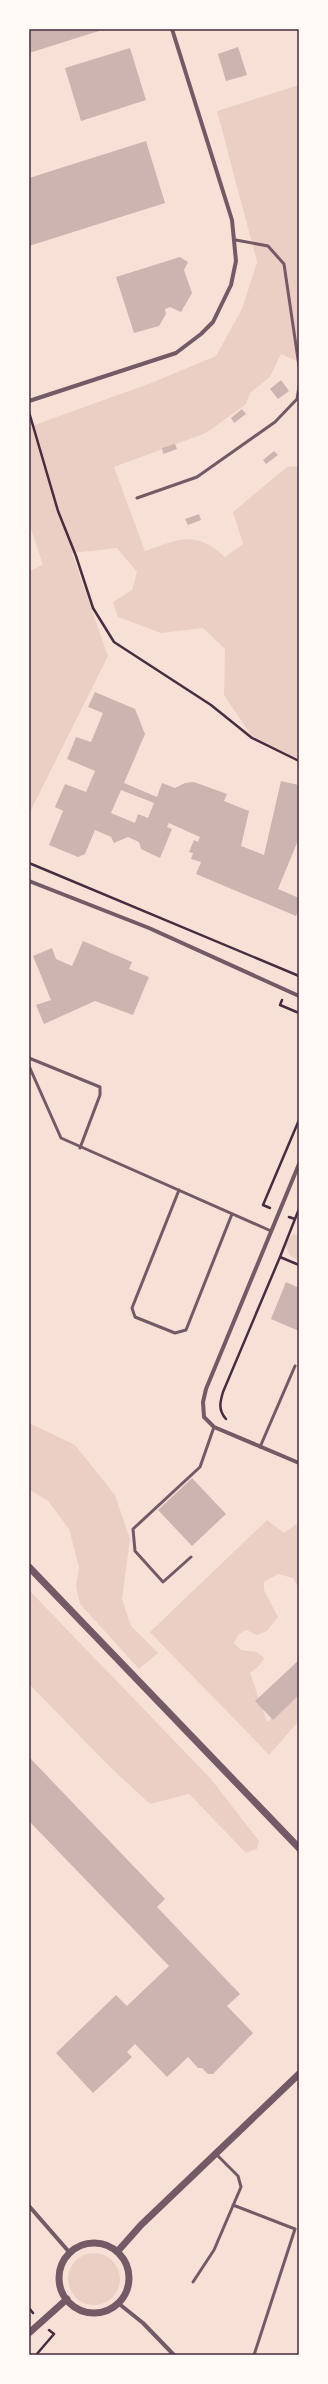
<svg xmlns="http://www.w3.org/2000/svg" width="328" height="2384" viewBox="0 0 328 2384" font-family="Barlow,sans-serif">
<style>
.green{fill:#ebcfc5}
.building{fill:#ccb4b1;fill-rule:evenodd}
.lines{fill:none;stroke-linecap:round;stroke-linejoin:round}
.path{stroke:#4a2c40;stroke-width:2.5}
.service{stroke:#755966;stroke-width:3}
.minor{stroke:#755966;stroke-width:4}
.tertiary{stroke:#755966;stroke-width:7}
.neatline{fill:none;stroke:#4a2c40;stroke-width:1.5}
</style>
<rect width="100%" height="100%" fill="#f7e1d7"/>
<path class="green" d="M299,85v277l-18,-8 -11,23 -20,16 -4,11 -40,29 -92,34 31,84c35,-12 50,-21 80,6l18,-13 -10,-32 54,-45 12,-1v295l-46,-23 -29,-43 1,-46 -22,-21 -42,5 -43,-16 -5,-15 19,-12 5,-18 -20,-24 -45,5 36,103 -79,158v-243l14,-6 -14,-42v-96l122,-44 65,-27 26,-47 15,-47 -40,-151z
M294,1234l5,2v24l-9,-4 -6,-13z
M29,1423l46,22 40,50 15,44 -8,60 9,27 27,27 -19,16 -59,-65 -4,-17 3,-20 -10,-38 -21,-28 -19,-12z
M267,1520l17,13 15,-11v67l-6,-11 -15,-4 -14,8v8l14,27 -11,14 -10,4 -11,-5 -8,5 -4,8 7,7 16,2 7,6 -5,8 -9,7 17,49 32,-27v26l-30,34 -119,-123z
M29,1590l182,189 48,62 -2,8 -11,4 -57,-59 -39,10 -40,-37 -81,-83z
M68 2279a26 26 0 1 1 52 0a26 26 0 1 1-52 0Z"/>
<path class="building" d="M29,29h69l1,2 -70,22z
M238,47l9,28 -21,6 -8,-27z
M130,48l16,52 -65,21 -16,-53z
M146,141l19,62 -136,43v-68z
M180,257l8,5 -4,8 8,23 -11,19 -11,-5 -5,2 1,5 -7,12 -25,7 -18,-56z
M281,380l8,11 -11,8 -8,-10z
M242,409l4,5 -12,9 -3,-5z
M175,444l2,5 -14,5 -1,-6z
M274,451l4,4 -12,9 -3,-4z
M199,514l2,6 -13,5 -3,-6z
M95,692l40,17 10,25 -21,49 33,14 5,-14 13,5 10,-5 9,-1 33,12 -3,7 25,10 -8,35 23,9 17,-74 18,4v53l-21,51 21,9v11l-3,7 -100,-42 5,-12 -10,-3 2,-6 -4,-1 5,-12 4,2 2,-5 -31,-14 -2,4 5,2 -12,29 -19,-9 -2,-7 -11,-5 -14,6 -3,-6 -16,-7 -10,24 -7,3 -29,-12 14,-34 -8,-4 10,-23 21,8 9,-21 -28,-12 9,-22 15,5 12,-29 -15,-6zM121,790l33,13 -6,15 -10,-4 -3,9 -24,-10z
M83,941l49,21 -3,7 20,8 -16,38 -38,-14 -51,23 -8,-19 15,-5 -18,-44 19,-8 4,11 16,7z
M286,1282l13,6v43l-28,-12z
M192,1478l34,36 -34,32 -34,-36z
M299,1660v35l-26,25 -18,-19z
M29,1757l136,142 -8,8 83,87 -13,12 26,27 -40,41h-5l-6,-6h-4l-10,-11 -21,20 -32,-33 -8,8 5,5 -39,36 -37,-40 60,-58 11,11 42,-40 -140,-145z"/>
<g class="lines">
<path class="path" d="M29,412l29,99 18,45 17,52 21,34 97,63 41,33 47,23
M29,863l270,113
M282,1000l-2,5 19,8
M270,1208l-7,-3 36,-85
M289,1217l6,2 -15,38 19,8
M295,1219l4,-10
M226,1419c-8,-9 -6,-17 -3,-27l57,-135
M29,2308l4,5
M36,2355l18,-21 -5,-4"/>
<path class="service" d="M236,240l32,6 16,18 15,102
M137,498l60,-21 78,-55 22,-23 2,-12
M29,1058l71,29v8l-20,53
M29,1066l32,72 210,93
M179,1190l-47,118 3,9 40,16 11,-3 46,-116
M260,1447l35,-81
M191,1557l-28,25 -28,-31 -2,-22 67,-62 14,-40
M233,2205l62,24 -41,126
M193,2282l21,-32 27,-63 -3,-11 -22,-22"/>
<path class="minor" d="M29,401l147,-48 25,-19 12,-12 18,-37 5,-24 -4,-41 -60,-191
M29,881l120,47 150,68
M299,1164l-93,225 -3,13 1,15 10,10 85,36
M29,2206l41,47
M118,2303l25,20 31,32"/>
<path class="tertiary" d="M29,1567l270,281
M59 2278a35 35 0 1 1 70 0a35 35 0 1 1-70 0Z
M117,2252l24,-27 158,-151
M29,2333l38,-34"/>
</g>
<rect width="328" height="2384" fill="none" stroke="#fffaf5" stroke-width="60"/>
<rect x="30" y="30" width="268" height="2324" class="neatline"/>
</svg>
